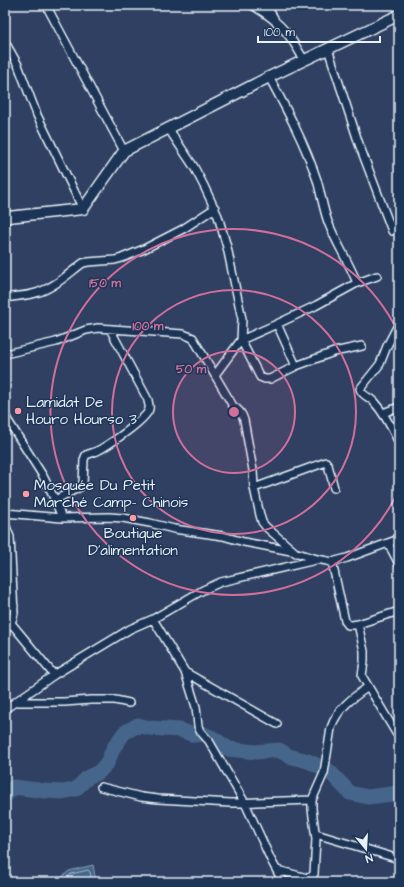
<svg xmlns="http://www.w3.org/2000/svg" width="404" height="887" viewBox="0 0 404 887" font-family="'Architects Daughter',sans-serif">
<style>
.water{fill:#44668a;stroke:#869eb6}
.lines{fill:none;stroke-linecap:round;stroke-linejoin:round}
.shore{stroke:#a6b9cc;stroke-width:1}
.river{stroke:#44668a;stroke-width:15}
.minor-casing{stroke:#e8f1f8;stroke-width:10}
.secondary-casing{stroke:#e8f1f8;stroke-width:13}
.minor{stroke:#1d3557;stroke-width:7}
.secondary{stroke:#1d3557;stroke-width:10}
.ring{fill:none;stroke:#d16f9a;stroke-width:2}
.poi-dot{fill:#ff9aa2;stroke:#1d3557;stroke-width:1.5}
.labels{text-anchor:middle;dominant-baseline:central;stroke-width:3;stroke-linejoin:round;paint-order:stroke}
.poi-label{font-size:15px;fill:#e8f1f8;stroke:#1d3557;text-anchor:start}
.centre{fill:#d16f9a;stroke:#1d3557;stroke-width:2}
.ring-label{font-size:12px;text-anchor:middle;font-weight:bold;fill:#d16f9a;stroke:#1d3557;stroke-width:3;stroke-linejoin:round;paint-order:stroke}
</style>
<rect width="100%" height="100%" fill="#304062"/>
<filter id="ink" filterUnits="userSpaceOnUse"><feTurbulence type="fractalNoise" baseFrequency=".025" numOctaves="2"/><feDisplacementMap in="SourceGraphic" scale="8" xChannelSelector="R" yChannelSelector="G"/><feConvolveMatrix kernelMatrix="1 2 1 2 8 2 1 2 1" color-interpolation-filters="sRGB"/></filter>
<g filter="url(#ink)">
<path class="water" d="M93,865l3,17h-40l13,-11z"/>
<g class="lines">
<path class="shore" d="M62,882l9,-8 17,-4 2,2 2,10"/>
<path class="river" d="M5,794h2l7,-7 31,4 18,1 13,-3 12,-12 11,-5 8,-9 7,-16 10,-14 14,-8 11,3 31,2 14,5 10,-1 9,4 16,11 26,3 24,-2 10,6 19,5 21,10 21,22 18,4 31,-4"/>
<defs>
<path id="minor" d="M46,5l78,146
M252,5c8,5 17,10 24,17 12,10 20,24 28,38
M266,5l8,13
M5,42l13,23 19,50 46,94
M328,49l31,95 33,87
M269,77c18,33 36,67 48,103 4,14 6,28 11,42 8,21 21,40 29,61
M168,128l26,39 10,19 14,30 9,31 15,72 -1,21 19,37 5,2h5l26,-13 38,-14 28,-6
M5,298c10,-2 21,-2 31,-5 18,-5 32,-19 47,-30l5,-1 27,-2 7,-2 22,-9 39,-20 32,-21
M399,323l-12,23 -7,18 -20,25c2,7 10,8 14,13 11,12 18,26 25,41
M277,324l19,42
M5,354l51,-12 30,-12 12,-2 85,6 10,4 40,68c6,4 9,7 11,14l9,50 1,18 6,27 2,7 4,5 30,26
M215,375l26,-35 36,-16 38,-18 42,-23 20,-7
M383,413l16,-6
M5,416l38,60 12,24 7,18
M254,488l72,-26 2,3 6,23
M55,500l25,-13 3,-3 1,-24 1,-3 1,-2c5,-2 10,-3 15,-6 10,-6 46,-30 48,-40 1,-3 -1,-6 -1,-9l-38,-71
M5,513l57,5 47,-1 14,1 27,5 24,6 49,7 21,6 47,9 26,8 15,3 15,-4 52,-19
M5,524l5,13 4,76c-1,8 -4,12 -9,17
M388,543l11,21
M332,562l13,59 3,4h4l6,-1 41,-13
M5,605l9,1
M153,619l32,53 11,35 2,19 2,5 9,10 36,62 26,57 12,22
M11,623l43,52
M358,624l6,27v10l-2,15 34,57
M185,672l92,52
M17,702h47l27,-2h24l14,3
M5,709l49,-34 76,-46 23,-10 50,-29 18,-8 95,-22
M101,787l40,10 17,2 73,4 81,-3
M316,834l83,25
M277,870l30,8 4,-1 3,-3 2,-35 -4,-30v-9l12,-27 7,-45c6,-19 21,-30 37,-41"/>
<path id="secondary" d="M5,219l3,-2 75,-8 41,-58 145,-74 130,-62"/>
</defs>
<use href="#minor" class="minor-casing"/>
<use href="#secondary" class="secondary-casing"/>
<use href="#minor" class="minor"/>
<use href="#secondary" class="secondary"/>
</g>
</g>
<circle cx="234" cy="412" r="61" fill="#d16f9a" fill-opacity=".12"/>
<g class="ring">
<circle cx="234" cy="412" r="61"/>
<circle cx="234" cy="412" r="122"/>
<path d="M398 492A183 183 0 1 1 398 332"/>
</g>
<g class="poi-dot">
<circle cx="18" cy="411" r="4"/>
<circle cx="26" cy="494" r="4"/>
<circle cx="133" cy="518" r="4"/>
</g>
<g class="labels">
<g class="poi-label">
<text x="26" y="402">Lamidat De<tspan x="26" dy="17">Houro Hourso 3</tspan></text>
<text x="34" y="485">Mosquée Du Petit<tspan x="34" dy="17">Marché Camp- Chinois</tspan></text>
<text x="133" y="533" text-anchor="middle">Boutique<tspan x="133" dy="17">D'alimentation</tspan></text>
</g>
</g>
<circle cx="234" cy="412" r="6" class="centre"/>
<g class="ring-label">
<text x="105" y="287">150 m</text>
<text x="148" y="330">100 m</text>
<text x="191" y="373">50 m</text>
</g>
<rect width="404" height="887" fill="none" stroke="#1d3557" stroke-width="20"/>
<rect x="10" y="10" width="384" height="867" fill="none" stroke="#e8f1f8" stroke-width="1.5" filter="url(#ink)"/>
<g transform="translate(366 849) rotate(162)" stroke="#1d3557" stroke-width="3" paint-order="stroke">
<path d="M0-3L7 15L0 10L-7 15Z" fill="#e8f1f8"/>
<text y="-6" font-size="11" font-weight="bold" text-anchor="middle" fill="#e8f1f8">N</text>
</g>
<path d="M258 36v6h122v-6" fill="none" stroke="#e8f1f8" stroke-width="2"/>
<text x="264" y="36" font-size="12" fill="#e8f1f8" stroke="#1d3557" stroke-width="3" paint-order="stroke">100 m</text>
</svg>
